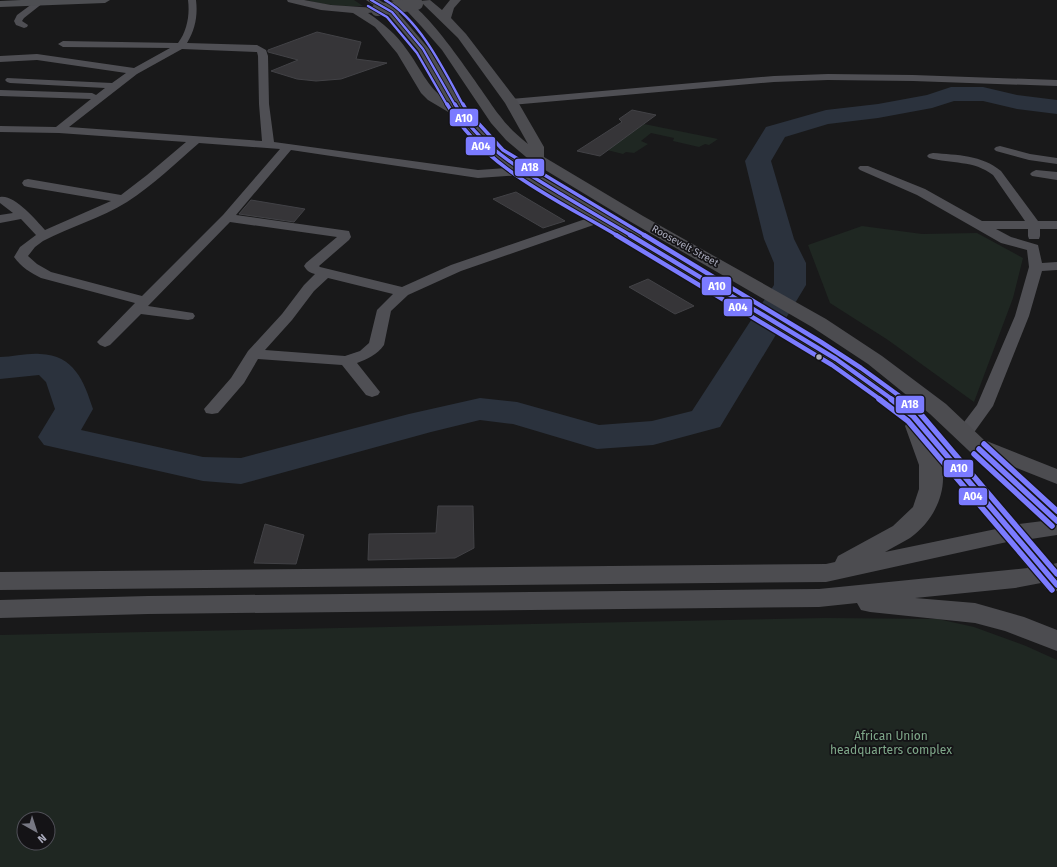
<svg xmlns="http://www.w3.org/2000/svg" width="1057" height="867" viewBox="0 0 1057 867" font-family="'Fira Sans',sans-serif">
<style>
.green{fill:#1f2722;fill-rule:evenodd}
.lines{fill:none;stroke-linecap:round;stroke-linejoin:round}
.river{fill:#2b323d;fill-rule:evenodd}
.building{fill:#363538;stroke:#424246}
.street{fill:#4f4f54;fill-rule:evenodd}
.secondary{fill:#4d4e52;fill-rule:evenodd}
.primary{fill:#4c4c50;fill-rule:evenodd}
.primary-bridge{stroke:#4c4c50;stroke-width:12}
.bus-1-far3-casing{stroke:#141316;stroke-width:4}
.bus-1-far2-casing{stroke:#141316;stroke-width:5.5}
.bus-1-far1-casing{stroke:#141316;stroke-width:7}
.bus-1-casing{stroke:#141316;stroke-width:8}
.bus-2-far3-casing{stroke:#141316;stroke-width:4}
.bus-2-far2-casing{stroke:#141316;stroke-width:5.5}
.bus-2-far1-casing{stroke:#141316;stroke-width:7}
.bus-2-casing{stroke:#141316;stroke-width:8}
.bus-3-far3-casing{stroke:#141316;stroke-width:4}
.bus-3-far2-casing{stroke:#141316;stroke-width:5.5}
.bus-3-far1-casing{stroke:#141316;stroke-width:7}
.bus-3-casing{stroke:#141316;stroke-width:8}
.bus-1-far3{stroke:#7b7bff;stroke-width:2.5}
.bus-1-far2{stroke:#7b7bff;stroke-width:3.5}
.bus-1-far1{stroke:#7b7bff;stroke-width:4.5}
.bus-1{stroke:#7b7bff;stroke-width:5.5}
.bus-2-far3{stroke:#7b7bff;stroke-width:2.5}
.bus-2-far2{stroke:#7b7bff;stroke-width:3.5}
.bus-2-far1{stroke:#7b7bff;stroke-width:4.5}
.bus-2{stroke:#7b7bff;stroke-width:5.5}
.bus-3-far3{stroke:#7b7bff;stroke-width:2.5}
.bus-3-far2{stroke:#7b7bff;stroke-width:3.5}
.bus-3-far1{stroke:#7b7bff;stroke-width:4.5}
.bus-3{stroke:#7b7bff;stroke-width:5.5}
.bus-dot{fill:#aaabbc;stroke:#141316;stroke-width:1.5}
.labels{text-anchor:middle;dominant-baseline:central;stroke-width:3.5;stroke-linejoin:round;paint-order:stroke}
.street-label{font-size:10px;fill:#aaabbc;stroke:#141316}
.near-park-label{font-size:12px;fill:#7fa88a;stroke:#141316}
.line-badge{stroke:#141316;stroke-width:1.5}
.badge-label{font-size:11px;text-anchor:middle;font-weight:bold;fill:#fff}
</style>
<rect width="100%" height="100%" fill="#19191a"/>
<path class="green" d="M307,0h47l9,6c-19,0 -38,0 -56,-6z
M644,124l74,15 -9,6 -4,-1 -6,3 -26,-6 1,-3 -23,-5 -10,8 7,3 -14,9 -8,-1 -3,2 -16,-4z
M862,226l60,8 55,-1 46,25 -10,40 -39,104 -86,-62 -58,-37 -22,-58z
M825,618l113,1 36,8 52,19 31,14v207h-1057v-232zM24,819h24v24h-24z"/>
<g class="lines">
<path class="river" d="M951,87h32l34,8 40,5v14l-40,-5 -34,-8h-29l-22,7 -54,10 -50,6 -43,13 -14,24 23,78 12,24v22l-86,142 -67,18 -56,4 -84,-25 -33,-4 -49,12 -190,52 -38,-3 -159,-36 -6,-8 17,-28 -9,-27 -7,-7 -39,4v-22c13,0 27,-4 40,-3 34,1 44,27 53,55l-12,21 122,27 38,1 168,-44 71,-16 37,4 82,23 53,-4 40,-10 82,-126v-22l-10,-24 -19,-78 21,-34 60,-17 52,-6 49,-9z"/>
</g>
<path class="building" d="M317,32l44,10 -5,17 31,4 -46,16 -25,2 -19,-2 -26,-8 27,-11 -30,-8v-2z
M632,110l24,5 -56,41 -23,-5 45,-29 -3,-3z
M516,192l49,29 -22,7 -50,-29z
M251,200l54,9 -11,13 -55,-8z
M648,279l46,27 -19,8 -46,-27z
M438,506h35l1,42 -19,10 -87,2 1,-26 67,-1z
M265,524l39,11 -8,29 -42,-1z"/>
<g class="lines">
<path class="street" d="M188,0h8c2,16 -1,30 -9,43l70,2 9,5 2,6 1,48 5,38 204,28 44,-3 4,2 2,2 -2,2 -4,2 -44,3 -187,-28 -55,65 113,16 2,6 -2,3 -30,26 1,1 82,20 49,-22 146,-50h8l2,3 -2,3 -144,50 -53,24 -17,16 -7,34c-7,10 -17,14 -27,18l23,29 -2,3 -6,2 -6,-2 -24,-30 -84,-6 -14,24 -26,30 -6,1 -6,-1 -2,-4 27,-31 17,-27 34,-37 22,-29 11,-11c-5,-1 -8,-3 -11,-8l2,-3 31,-26 -107,-15 -82,84 45,7 2,3 -2,3 -5,1 -47,-6 -31,31 -5,2 -5,-2 -3,-3 38,-39 -94,-25c-10,-5 -20,-11 -27,-21l6,-10 16,-12 -15,-16 -21,4v-8l13,-2 -13,-10v-6c14,-3 36,23 45,33l66,-29 -83,-14 -4,-1 -2,-3 2,-3 4,-1 93,16 26,-20 39,-33 -127,-9 -59,-1v-6l56,1 35,-28 -91,-3v-6l92,3 4,2 9,-7 -95,-5 -3,-1 -2,-2 2,-2 105,5 14,-10 -89,-13 -37,2v-6l37,-2 97,14 36,-20 -107,-1 -5,-3 5,-3 115,2c9,-12 12,-28 10,-43zM182,49l75,3 1,4 1,48 3,37 -193,-14 68,-53zM199,143l81,6 -57,66 -81,81 -91,-24 -14,-8 -9,-8 7,-9 8,-6c27,-14 58,-23 84,-39 26,-17 49,-39 72,-59zM328,278l65,16 -16,16 -8,33 -9,8 -15,5 -80,-6 27,-30 22,-29z
M36,1h6l1,2 -19,15 -2,3 6,4 -1,2 -3,1 -8,-3 -2,-4 3,-6z
M828,74l85,1 144,5v6l-144,-5 -85,-1 -54,2 -263,23 -5,-3 5,-3 263,-23z
M1000,146l30,8 27,4v6l-28,-4 -33,-9 -2,-2 2,-2z
M933,153c24,2 49,2 68,18l37,50h19v8h-17v7l-1,3h-10l-1,-3v-7h-32l15,8 27,8 4,18 15,-1v8l-15,1 -13,45 -36,90 -23,32 -6,1 -6,-1 -3,-4 22,-29 38,-89 14,-49 -2,-17 -26,-7 -84,-48 -57,-25 -2,-2 2,-2h8l57,23 57,32h43l-32,-46c-19,-15 -42,-11 -64,-17l-2,-2 2,-2z
M1036,170l21,2v8l-25,-4 -2,-2 2,-2z"/>
<path class="secondary" d="M21,0h89l-5,3 -105,4v-6z"/>
<path class="primary" d="M287,0h17l27,5 45,3 1,2 -1,2 -8,1c15,10 29,22 39,37 13,17 20,37 38,49l-27,-49 -30,-36 -22,-14h13l17,10 33,39 38,64 37,39 23,16 176,102 140,85 59,43 19,13 98,113 24,-3 -113,-107 -62,-50 -56,-37 -181,-105 -99,-60 -26,-22 -15,-17 -49,-73 -21,-24 -14,-15 -16,-11c3,0 8,0 12,0 24,5 80,94 97,116 8,11 18,20 28,28l-23,-41 -47,-65 -38,-37 10,-1 12,10 8,-10h11l-7,8 -3,10 15,16 52,68 26,45v10l99,59 183,103 56,37 64,48 38,36 73,29v15l-43,-17 43,40v28l-26,4 22,25 4,-1v28l-11,-2 -5,-6 -26,5 -100,10 60,5 49,14 33,13v21l-52,-20 -30,-8 -105,-11 -9,-2 -4,-7 -38,4 -671,7 -148,4v-18l148,-4 671,-7 209,-21 -21,-26 -181,40 -826,8v-18l826,-8 9,-2 3,-6 55,-30 20,-19 6,-18v-24l-14,-39 2,-3 -2,-2 -76,-58 -138,-85 -174,-104 -23,-16 -13,-12 -26,-30 -27,-16 -7,-7 -24,-40 -22,-26 -22,-14 -32,-3 -33,-8zM940,460l56,69 -111,23c8,-5 17,-9 25,-14 24,-17 40,-49 30,-78z"/>
<path class="primary-bridge" d="M377,10l40,-6"/>
<defs>
<path id="bus-1-far3" d="M371,0l21,12 31,37 32,56"/>
<path id="bus-1-far2" d="M455,104c23,41 66,66 106,90 23,14 47,28 71,42"/>
<path id="bus-1-far1" d="M630,235l206,124 57,41"/>
<path id="bus-1" d="M891,399l22,17 144,169
M979,449l78,72"/>
<path id="bus-2-far3" d="M368,6l19,11 30,36 30,52"/>
<path id="bus-2-far2" d="M447,104c37,64 109,95 171,132"/>
<path id="bus-2-far1" d="M616,235l216,130 49,35"/>
<path id="bus-2" d="M879,399l29,22 144,169
M974,454l78,72"/>
<path id="bus-3-far3" d="M385,0c35,20 59,70 78,105"/>
<path id="bus-3-far2" d="M463,104l4,7 36,39 143,86"/>
<path id="bus-3-far1" d="M644,235l177,107 40,26 44,32"/>
<path id="bus-3" d="M904,399l14,12 139,163
M984,444l73,67"/>
</defs>
<use href="#bus-1-far3" class="bus-1-far3-casing"/>
<use href="#bus-1-far2" class="bus-1-far2-casing"/>
<use href="#bus-1-far1" class="bus-1-far1-casing"/>
<use href="#bus-1" class="bus-1-casing"/>
<use href="#bus-2-far3" class="bus-2-far3-casing"/>
<use href="#bus-2-far2" class="bus-2-far2-casing"/>
<use href="#bus-2-far1" class="bus-2-far1-casing"/>
<use href="#bus-2" class="bus-2-casing"/>
<use href="#bus-3-far3" class="bus-3-far3-casing"/>
<use href="#bus-3-far2" class="bus-3-far2-casing"/>
<use href="#bus-3-far1" class="bus-3-far1-casing"/>
<use href="#bus-3" class="bus-3-casing"/>
<use href="#bus-1-far3" class="bus-1-far3"/>
<use href="#bus-1-far2" class="bus-1-far2"/>
<use href="#bus-1-far1" class="bus-1-far1"/>
<use href="#bus-1" class="bus-1"/>
<use href="#bus-2-far3" class="bus-2-far3"/>
<use href="#bus-2-far2" class="bus-2-far2"/>
<use href="#bus-2-far1" class="bus-2-far1"/>
<use href="#bus-2" class="bus-2"/>
<use href="#bus-3-far3" class="bus-3-far3"/>
<use href="#bus-3-far2" class="bus-3-far2"/>
<use href="#bus-3-far1" class="bus-3-far1"/>
<use href="#bus-3" class="bus-3"/>
</g>
<circle class="bus-dot" cx="819" cy="357" r="3.5"/>
<g class="labels">
<g class="street-label">
<text transform="translate(685 246) rotate(29)">Roosevelt Street</text>
</g>
<g class="near-park-label">
<text x="891" y="736">African Union<tspan x="891" dy="14">headquarters complex</tspan></text>
</g>
</g>
<g class="line-badge">
<rect x="449" y="108" width="30" height="19" rx="4" fill="#7b7bff"/>
<rect x="465" y="136" width="31" height="20" rx="4" fill="#7b7bff"/>
<rect x="514" y="158" width="31" height="19" rx="4" fill="#7b7bff"/>
<rect x="701" y="276" width="31" height="20" rx="4" fill="#7b7bff"/>
<rect x="723" y="298" width="30" height="19" rx="4" fill="#7b7bff"/>
<rect x="895" y="395" width="30" height="19" rx="4" fill="#7b7bff"/>
<rect x="943" y="459" width="31" height="19" rx="4" fill="#7b7bff"/>
<rect x="958" y="487" width="30" height="19" rx="4" fill="#7b7bff"/>
</g>
<g class="badge-label">
<text x="464" y="122">A10</text>
<text x="481" y="150">A04</text>
<text x="530" y="171">A18</text>
<text x="717" y="290">A10</text>
<text x="738" y="311">A04</text>
<text x="910" y="408">A18</text>
<text x="959" y="472">A10</text>
<text x="973" y="500">A04</text>
</g>
<g transform="translate(36 831) rotate(141)"><circle r="19" fill="#141316" stroke="#505058"/>
<path d="M0-3L7 15L0 10L-7 15Z" fill="#777883"/>
<text y="-6" font-size="11" font-weight="bold" text-anchor="middle" fill="#aaabbc">N</text>
</g>
</svg>
